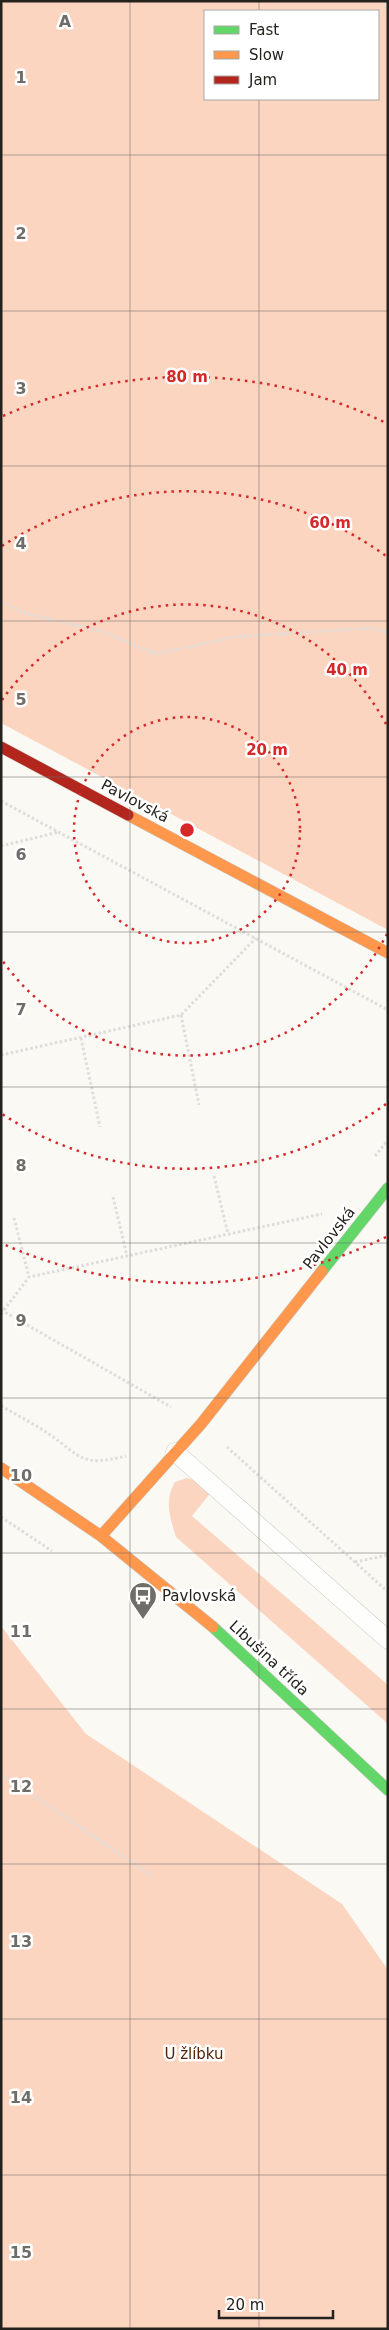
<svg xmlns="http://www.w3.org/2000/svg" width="389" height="2330" viewBox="0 0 389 2330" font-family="'DejaVu Sans',sans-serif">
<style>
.green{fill:#fcd5c0;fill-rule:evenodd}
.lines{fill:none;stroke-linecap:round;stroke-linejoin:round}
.lane-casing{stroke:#cac8c2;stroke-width:19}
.fast-casing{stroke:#cac8c2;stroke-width:12}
.slow-casing{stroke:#cac8c2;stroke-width:12}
.jam-casing{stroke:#cac8c2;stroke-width:12}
.path{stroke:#dddddb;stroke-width:3;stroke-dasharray:2.5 2.5;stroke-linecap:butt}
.lane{stroke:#fefefd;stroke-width:18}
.fast{stroke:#63d668;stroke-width:11}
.slow{stroke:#ff974d;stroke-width:11}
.jam{stroke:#b3261e;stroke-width:11}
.grid{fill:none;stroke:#6f6d68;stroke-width:1;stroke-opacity:0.55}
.ring{fill:none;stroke:#d62828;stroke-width:2.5;stroke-dasharray:2.5 5}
.labels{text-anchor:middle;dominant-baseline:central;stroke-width:5;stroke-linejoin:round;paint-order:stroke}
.street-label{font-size:15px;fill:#24221c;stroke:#fff}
.poi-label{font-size:15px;fill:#24221c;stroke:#fff;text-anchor:start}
.park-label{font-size:15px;fill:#522409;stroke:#fff}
.grid-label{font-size:16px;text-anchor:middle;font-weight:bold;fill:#6f6d68;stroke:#fff;stroke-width:5;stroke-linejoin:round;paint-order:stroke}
.centre{fill:#d62828;stroke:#fff;stroke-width:2.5}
.ring-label{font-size:15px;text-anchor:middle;font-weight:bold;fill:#d62828;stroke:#fff;stroke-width:5;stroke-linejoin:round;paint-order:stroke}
</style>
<rect width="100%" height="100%" fill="#faf9f4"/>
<path class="green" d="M1,1h387v929l-387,-207zM205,11h173v88h-173z
M187,1478l13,4 12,9 -20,25 196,169v39l-212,-187c-6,-19 -12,-37 -1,-55z
M1,1626l85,108 256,170 46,66v359h-387z"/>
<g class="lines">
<defs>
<path id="lane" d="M175,1452l213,188"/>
<path id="fast" d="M322,1271l66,-83
M213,1627l175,163"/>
<path id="slow" d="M128,815l260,138
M1,1468l100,68 112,91
M101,1536l100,-112 121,-153"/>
<path id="jam" d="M1,747l127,68"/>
</defs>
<use href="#lane" class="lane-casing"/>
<use href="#fast" class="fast-casing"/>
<use href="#slow" class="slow-casing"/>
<use href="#jam" class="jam-casing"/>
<path class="path" d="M385,1l3,15
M1,601l24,12 76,18 55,23 78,-17 138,-9 16,5
M1,801l387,209
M1,846l58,-14
M181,1015l18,90
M81,1038l19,89
M1,1055l180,-40 75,-77
M375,1156l13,-16
M214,1176l14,58
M113,1197l14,59
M14,1218l15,59
M1,1310l170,97
M1,1314l28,-37 293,-63
M1,1406c16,9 33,18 48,28 34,24 32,33 77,22
M227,1447l161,145
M1,1517l51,34
M355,1562l33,-7
M1,1774l153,103"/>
<use href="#lane" class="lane"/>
<use href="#fast" class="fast"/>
<use href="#slow" class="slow"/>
<use href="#jam" class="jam"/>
</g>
<path class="grid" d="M130,1v2328M259,1v10M259,99v2230M1,155h387M1,311h387M1,466h387M1,621h387M1,777h387M1,932h387M1,1087h387M1,1243h387M1,1398h387M1,1553h387M1,1709h387M1,1864h387M1,2019h387M1,2175h387"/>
<g class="ring">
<circle cx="187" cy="830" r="113"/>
<path d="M387 934A226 226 0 0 1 2 960M2 700A226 226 0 0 1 387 726"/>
<path d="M386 1104A339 339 0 0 1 2 1114M2 546A339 339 0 0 1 386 556"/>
<path d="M386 1237A453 453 0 0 1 3 1244M3 416A453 453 0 0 1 386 423"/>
</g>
<defs>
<symbol id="bus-pin" viewBox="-11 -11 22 30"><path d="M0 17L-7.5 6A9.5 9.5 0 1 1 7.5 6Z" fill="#6f6d68" stroke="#fff"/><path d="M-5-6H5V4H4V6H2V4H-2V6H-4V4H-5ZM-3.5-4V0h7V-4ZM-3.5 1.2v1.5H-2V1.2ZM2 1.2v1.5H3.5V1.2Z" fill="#fff"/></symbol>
</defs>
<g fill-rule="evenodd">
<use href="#bus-pin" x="127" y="1580" width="32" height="43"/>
</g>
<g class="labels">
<g class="street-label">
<text transform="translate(135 801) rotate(28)">Pavlovská</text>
<text transform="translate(329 1238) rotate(-52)">Pavlovská</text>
<text transform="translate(269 1658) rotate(43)">Libušina třída</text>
</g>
<g class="poi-label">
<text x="162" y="1596">Pavlovská</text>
</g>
<g class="park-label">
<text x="194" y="2054">U žlíbku</text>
</g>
</g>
<g class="grid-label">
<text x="65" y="27">A</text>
<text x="21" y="83">1</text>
<text x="21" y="239">2</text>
<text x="21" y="394">3</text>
<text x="21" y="549">4</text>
<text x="21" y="705">5</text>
<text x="21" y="860">6</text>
<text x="21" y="1015">7</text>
<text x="21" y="1171">8</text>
<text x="21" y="1326">9</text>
<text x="21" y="1481">10</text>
<text x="21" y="1637">11</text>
<text x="21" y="1792">12</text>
<text x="21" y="1947">13</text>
<text x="21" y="2103">14</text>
<text x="21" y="2258">15</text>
</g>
<circle cx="187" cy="830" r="8" class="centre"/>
<g class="ring-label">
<text x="187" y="382">80 m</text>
<text x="330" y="528">60 m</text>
<text x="347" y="675">40 m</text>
<text x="267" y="755">20 m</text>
</g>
<rect width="389" height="2330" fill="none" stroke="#24221c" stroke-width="5"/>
<rect x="204" y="10" width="175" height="90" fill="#ffffff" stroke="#a7a7a4"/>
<rect x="214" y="26" width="25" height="8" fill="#63d668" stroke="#a7a7a4"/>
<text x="249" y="35" font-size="15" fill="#24221c">Fast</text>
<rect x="214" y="51" width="25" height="8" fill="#ff974d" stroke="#a7a7a4"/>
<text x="249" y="60" font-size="15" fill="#24221c">Slow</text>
<rect x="214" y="76" width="25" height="8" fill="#b3261e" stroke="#a7a7a4"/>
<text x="249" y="85" font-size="15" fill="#24221c">Jam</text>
<path d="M219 2310v8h114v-8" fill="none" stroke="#24221c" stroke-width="2.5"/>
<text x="226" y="2310" font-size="15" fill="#24221c" stroke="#ffffff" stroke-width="4" paint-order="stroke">20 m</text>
</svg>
